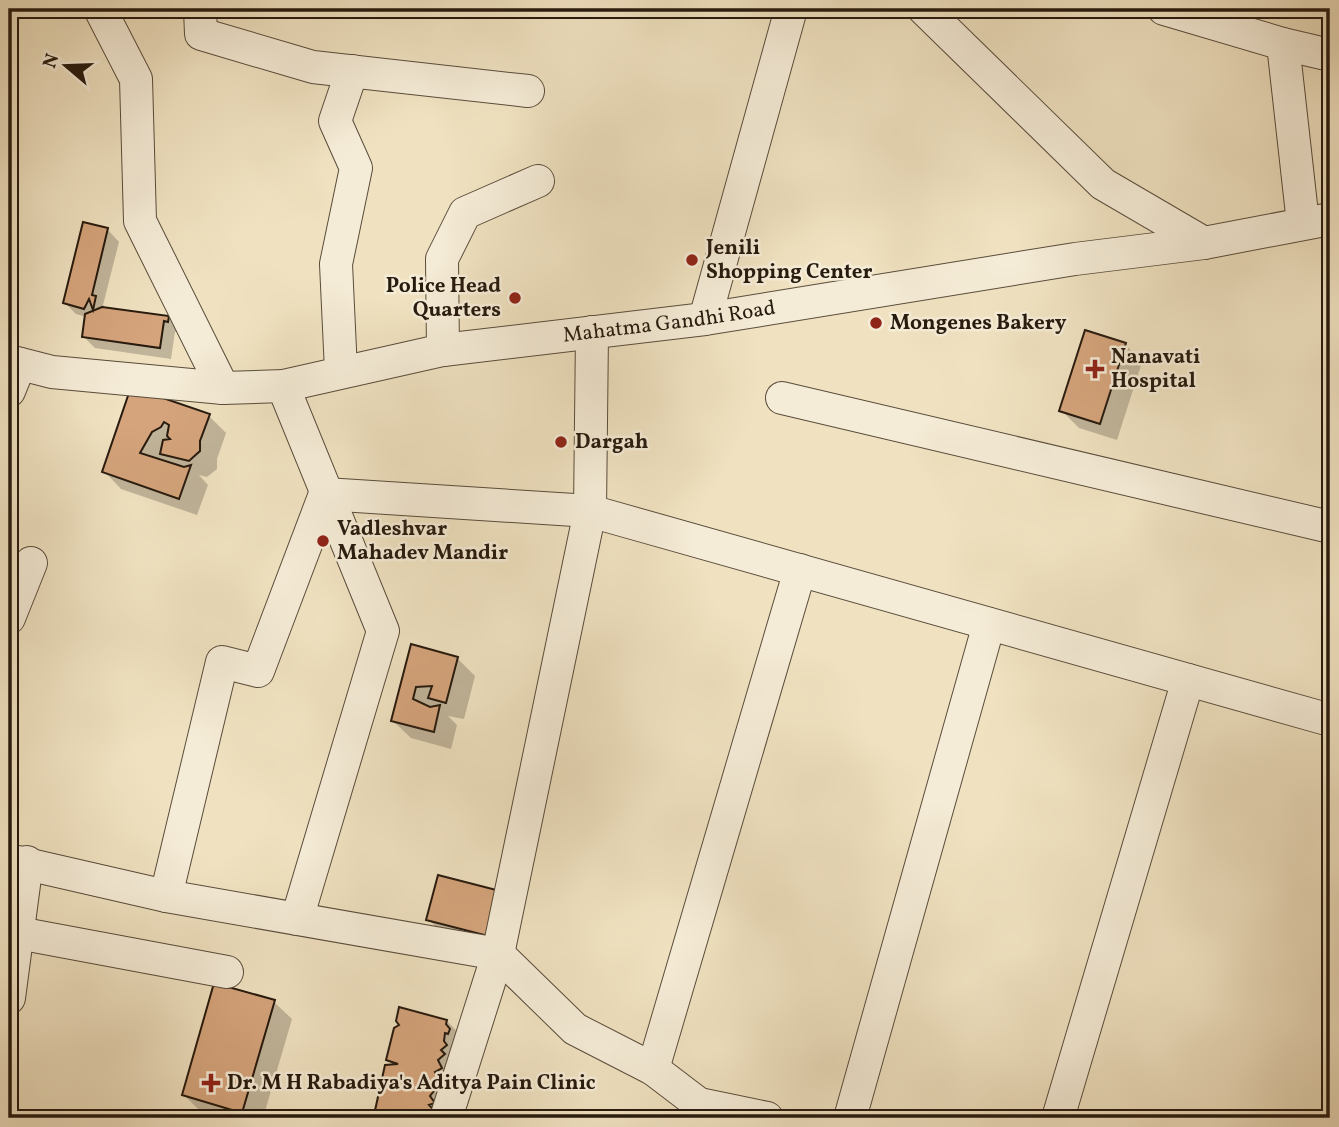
<svg xmlns="http://www.w3.org/2000/svg" width="1339" height="1127" viewBox="0 0 1339 1127" font-family="Vollkorn,serif">
<style>
.shadow{fill:#0003}
.building{fill:#d5a47c;stroke:#271a0e;stroke-width:2}
.lines{fill:none;stroke-linecap:round;stroke-linejoin:round}
.minor-casing{stroke:#594c3b;stroke-width:34}
.minor{stroke:#f5ecd7;stroke-width:32}
.poi-dot{fill:#8f2418;stroke:#f5ecd7;stroke-width:2.5}
.labels{text-anchor:middle;dominant-baseline:central;stroke-width:5;stroke-linejoin:round;paint-order:stroke}
.poi-label{font-size:21px;font-weight:bold;fill:#271a0e;stroke:#f5ecd7;text-anchor:start}
.street-label{font-size:21px;fill:#271a0e;stroke:#f5ecd7}
</style>
<rect width="100%" height="100%" fill="#f0e2c1"/>
<filter id="stains"><feTurbulence type="fractalNoise" baseFrequency=".00286" numOctaves="4"/><feColorMatrix values="0 0 0 0 .2 0 0 0 0 .09 0 0 0 0 .02 0 0 0 .5 -.17"/></filter>
<radialGradient id="worn" r=".72"><stop offset=".6" stop-color="#630" stop-opacity="0"/><stop offset="1" stop-color="#630" stop-opacity=".3"/></radialGradient>
<path class="shadow" d="M85,224l23,6 11,12 -16,63 4,4 61,9 12,11 -1,3h-4l-4,27 -76,-11 -11,-11 3,-20 -11,-3 -11,-11z
M1125,344l17,18 -25,78 -38,-12 -18,-18z
M132,389l77,27 17,17 -9,26v10l-10,8 -8,-2 9,10 -11,30 -76,-26 -17,-18z
M412,647l45,11 18,18 -11,43 -16,-3 9,9 -6,24 -40,-11 -18,-17z
M439,877l70,77 -63,-17 -18,-18z
M274,1002l18,17 -29,99h-42l-20,-6 -17,-17z
M447,1021l17,18 -15,79h-69l-4,-4 18,-48 -6,-7z"/>
<path class="building" d="M83,222l25,6 -16,67 4,1 -3,14 -4,-11 -5,10 -21,-6z
M102,307l67,9 -1,6 -4,-1 -4,27 -78,-11 3,-23z
M1085,330l41,13 -26,81 -41,-13z
M131,387l79,27 -10,27v10l-11,10 -29,-7 3,-14 7,-1 -3,-3 2,-11 -5,-3 -3,5 -9,5 -12,21 44,14 7,-2 -12,34 -77,-27z
M411,644l47,13 -12,46 -18,-5 4,-12 -16,1 -3,12 17,8 10,-2 -6,27 -43,-11z
M438,875l66,17 -12,45 -66,-17z
M214,983l61,17 -33,113 -60,-18z
M399,1007l48,13 -1,4 4,5 -2,5 -3,-1 -1,8 3,4 -6,5 4,4 -7,6 4,8 -7,4 5,6 -6,3 -2,3 5,3 -7,9 5,7 -6,2 4,4 -6,3 5,1 -1,5h-42l-15,-3 11,-50 13,-1 -12,-4 8,-32 5,-3 -3,-4z"/>
<g class="lines">
<defs>
<g id="minor">
<path d="M100,9l36,70 4,142 83,167"/>
<path d="M200,9l1,25 112,33 215,24"/>
<path d="M924,9l179,175 101,59"/>
<path d="M1164,9l119,35 47,11"/>
<path d="M1283,44l20,179"/>
<path d="M705,319l86,-310"/>
<path d="M443,350l-1,-91 23,-46 73,-32"/>
<path id="s1" d="M9,361l43,11 171,16 60,-2 160,-36 262,-31 370,-60 129,-16 126,-24"/>
<path d="M341,371l-5,-107 20,-96 -21,-47 17,-50"/>
<path d="M283,386l100,245 -86,288"/>
<path d="M9,391l11,-27"/>
<path d="M782,398l548,129"/>
<path d="M9,618l22,-55"/>
<path d="M9,860l157,36 332,58 77,75 78,40 46,35 68,14"/>
<path d="M166,896l56,-234 36,9 67,-177 265,17 740,209"/>
<path d="M18,933l209,39"/>
<path d="M9,998l18,-136"/>
<path d="M653,1069l147,-499"/>
<path d="M446,1118l52,-164 92,-443 2,-179"/>
<path d="M850,1118l139,-494"/>
<path d="M1058,1118l130,-438"/>
</g>
</defs>
<use href="#minor" class="minor-casing"/>
<use href="#minor" class="minor"/>
</g>
<g class="poi-dot">
<circle cx="692" cy="260" r="7"/>
<circle cx="515" cy="298" r="7"/>
<circle cx="876" cy="323" r="7"/>
<path d="M1091.5 358.5h7v7h7v7h-7v7h-7v-7h-7v-7h7z"/>
<circle cx="561" cy="442" r="7"/>
<circle cx="323" cy="541" r="7"/>
<path d="M207.5 1072.5h7v7h7v7h-7v7h-7v-7h-7v-7h7z"/>
</g>
<g class="labels">
<g class="poi-label">
<text x="706" y="248">Jenili<tspan x="706" dy="24">Shopping Center</tspan></text>
<text x="501" y="286" text-anchor="end">Police Head<tspan x="501" dy="24">Quarters</tspan></text>
<text x="890" y="323">Mongenes Bakery</text>
<text x="1111" y="357">Nanavati<tspan x="1111" dy="24">Hospital</tspan></text>
<text x="575" y="442">Dargah</text>
<text x="337" y="529">Vadleshvar<tspan x="337" dy="24">Mahadev Mandir</tspan></text>
<text x="227" y="1083">Dr. M H Rabadiya's Aditya Pain Clinic</text>
</g>
<g class="street-label">
<text stroke="none"><textPath href="#s1" startOffset="668">Mahatma Gandhi Road</textPath></text>
</g>
</g>
<rect width="1339" height="1127" fill="none" stroke="#f0e2c1" stroke-width="35"/>
<rect x="10" y="10" width="1318" height="1106" fill="none" stroke="#271a0e" stroke-width="3.5"/>
<rect x="18" y="18" width="1304" height="1092" fill="none" stroke="#271a0e" stroke-width="2"/>
<g transform="translate(66 66) rotate(289)" stroke="#f5ecd7" stroke-width="5" paint-order="stroke">
<path d="M0-5L12 26L0 18L-12 26Z" fill="#271a0e"/>
<text y="-10" font-size="19" font-weight="bold" text-anchor="middle" fill="#271a0e">N</text>
</g>
<rect width="100%" height="100%" filter="url(#stains)"/>
<rect width="100%" height="100%" fill="url(#worn)"/>
</svg>
